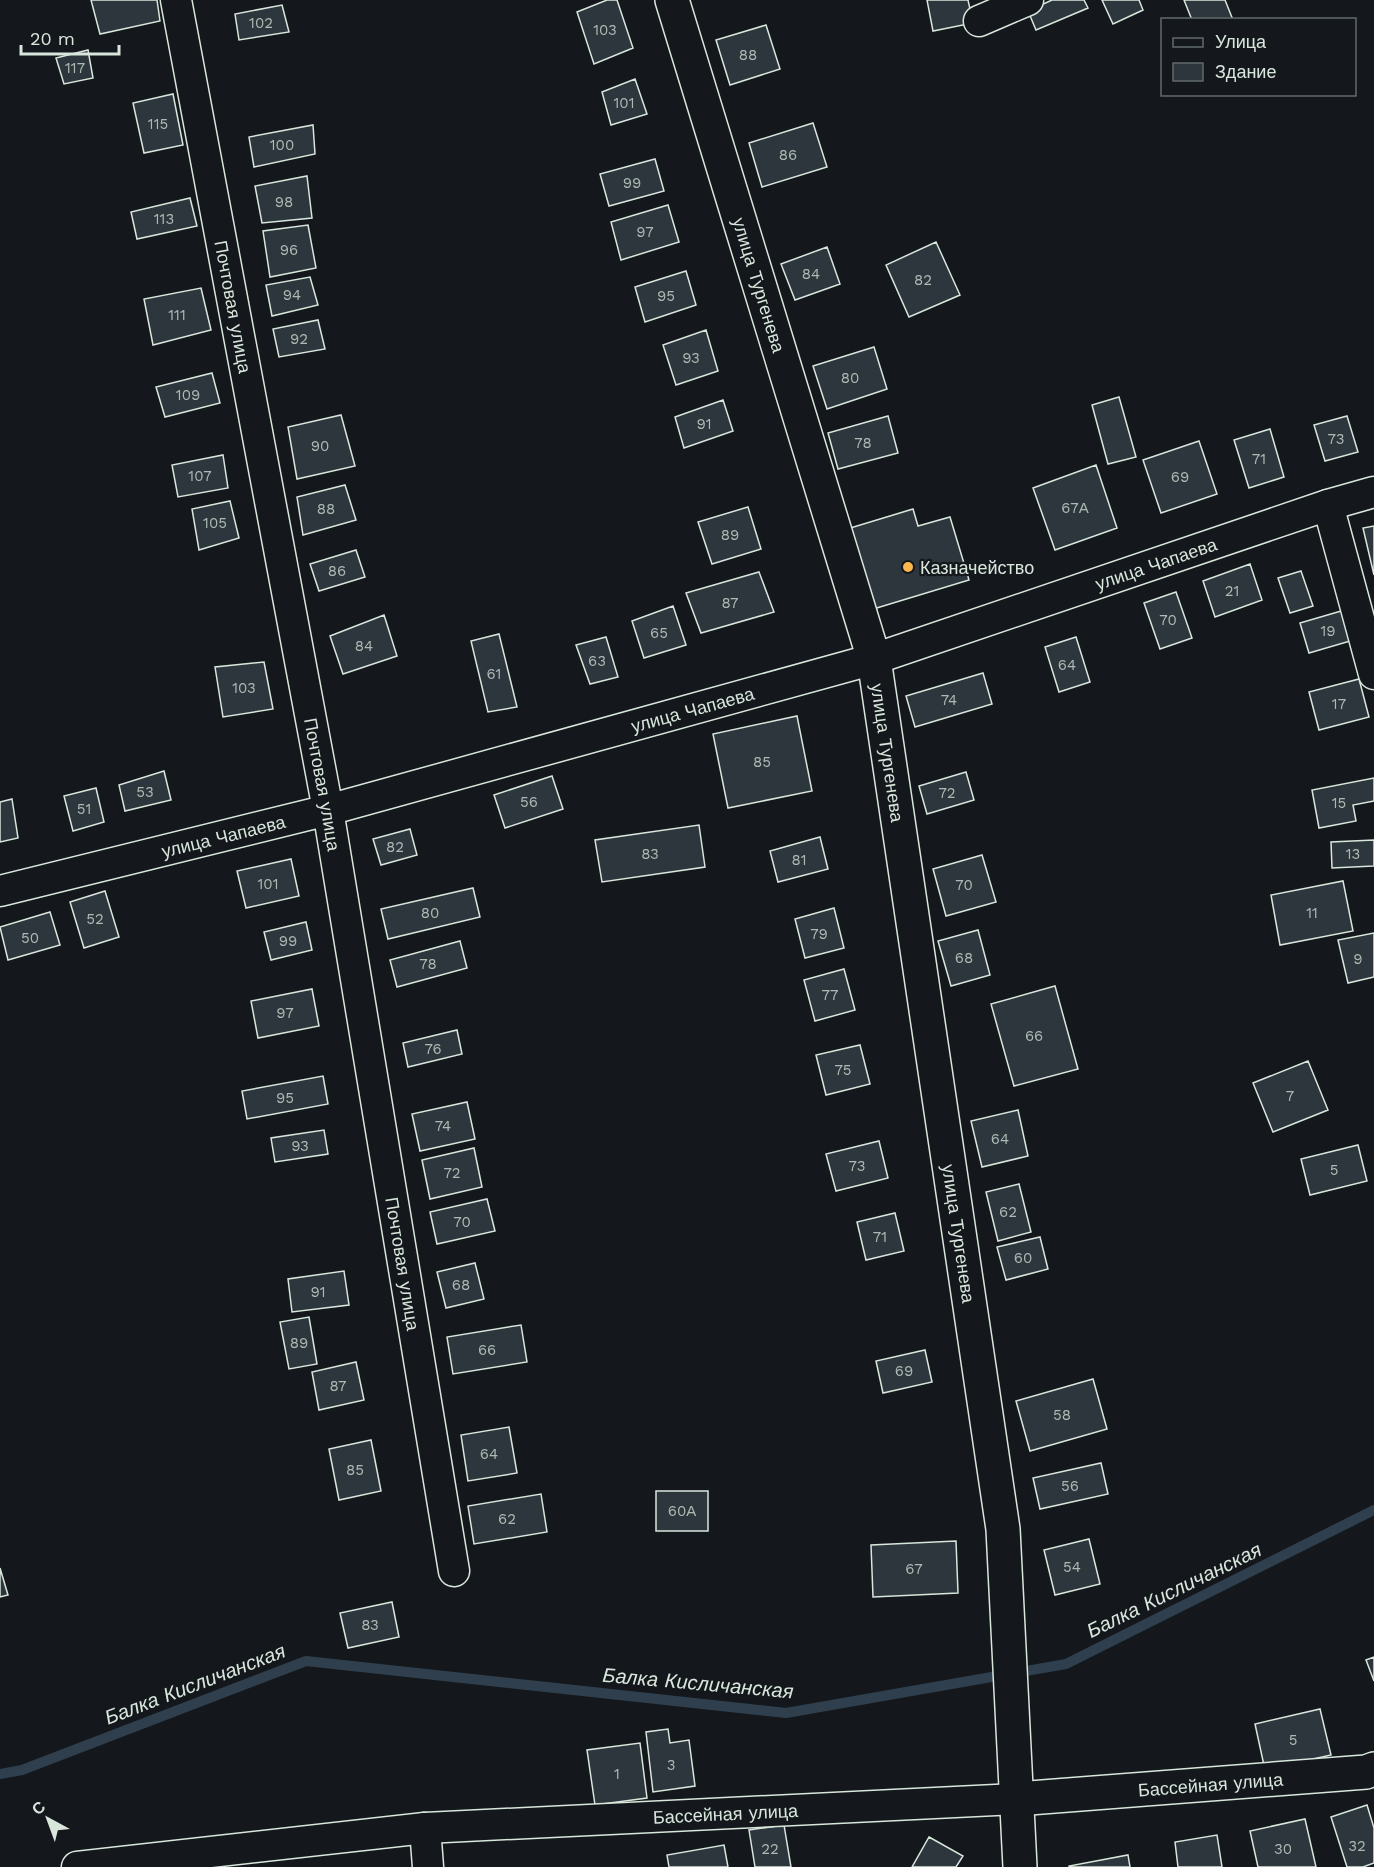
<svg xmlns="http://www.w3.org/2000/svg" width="1374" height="1867" viewBox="0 0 1374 1867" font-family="'Work Sans',sans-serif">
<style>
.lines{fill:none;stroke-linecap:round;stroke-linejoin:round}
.stream{stroke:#2f3f4d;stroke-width:10}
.building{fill:#2c363c;stroke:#d8e6dc;stroke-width:1.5}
.street-casing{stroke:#d8e6dc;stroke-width:33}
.secondary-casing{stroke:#d8e6dc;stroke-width:36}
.street{stroke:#14181c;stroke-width:30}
.secondary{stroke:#14181c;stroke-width:33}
.poi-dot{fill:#ffb74d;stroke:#14181c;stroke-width:2}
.labels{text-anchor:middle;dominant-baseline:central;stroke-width:4.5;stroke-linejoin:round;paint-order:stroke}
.number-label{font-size:15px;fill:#adbab4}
.street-label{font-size:18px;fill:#d8e6dc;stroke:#14181c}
.poi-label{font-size:18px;fill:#d8e6dc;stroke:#14181c;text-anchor:start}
.water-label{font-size:20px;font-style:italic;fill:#d8e6dc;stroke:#14181c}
</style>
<rect width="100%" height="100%" fill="#14181c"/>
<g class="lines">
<path class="stream" d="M0,1774l22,-4 284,-109 480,52 280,-49 308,-154"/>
</g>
<path class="building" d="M91,0h66l3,21 -60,13z
M607,0h10l16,48 -39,16 -17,-52z
M927,0h41l5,23 -40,8z
M1052,0h32l4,8 -52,22 -8,-19z
M1102,0h37l4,10 -30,14z
M1184,0h41l8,20h-41z
M282,5l7,27 -50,8 -4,-26z
M766,25l14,44 -50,16 -14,-45z
M88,50l5,28 -29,6 -8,-26z
M635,79l12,35 -36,11 -9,-33z
M173,94l10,51 -39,8 -11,-50z
M813,123l14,44 -65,20 -13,-44z
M313,125l2,29 -61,13 -5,-30z
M655,159l9,32 -55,15 -9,-32z
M307,176l5,42 -50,5 -7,-37z
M190,198l7,28 -60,13 -6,-27z
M668,205l11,37 -58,18 -10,-38z
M308,225l8,43 -46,9 -7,-46z
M936,242l24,53 -51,22 -23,-52z
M827,247l13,37 -45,16 -14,-36z
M686,271l10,34 -51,17 -10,-35z
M310,277l8,28 -46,11 -6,-31z
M201,288l10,42 -58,15 -9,-46z
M318,320l7,29 -46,8 -6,-28z
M706,330l12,41 -42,14 -13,-40z
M874,347l13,42 -60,20 -14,-43z
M212,373l8,30 -55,14 -9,-30z
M1119,397l17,60 -28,7 -16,-59z
M723,400l10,31 -49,17 -9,-31z
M341,415l14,51 -58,13 -9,-52z
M888,416l10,37 -60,16 -10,-36z
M1347,416l11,36 -33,9 -11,-36z
M1270,429l14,48 -35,11 -15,-48z
M1199,441l18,53 -56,19 -18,-53z
M223,455l5,33 -50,9 -6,-32z
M1096,465l21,63 -62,22 -22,-62z
M345,485l11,35 -53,15 -6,-38z
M230,501l9,37 -40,12 -7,-41z
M748,507l13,42 -49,15 -14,-42z
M913,509l5,17 32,-9 19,63 -99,30 -23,-81z
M1374,526v49l-11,-47z
M356,550l9,27 -46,14 -9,-27z
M1250,564l12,36 -47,17 -12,-36z
M1301,571l12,35 -23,7 -12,-35z
M759,572l15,40 -73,21 -15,-40z
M1176,592l16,46 -32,11 -16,-46z
M673,606l13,39 -42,13 -12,-37z
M1348,609l9,30 -48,14 -9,-30z
M384,615l13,41 -54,18 -13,-38z
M499,634l18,73 -29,5 -17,-71z
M606,637l12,40 -28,7 -14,-39z
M1076,637l14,45 -31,10 -14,-45z
M264,662l9,47 -50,8 -8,-50z
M983,673l9,31 -77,23 -9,-31z
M1359,679l10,38 -50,13 -10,-38z
M797,716l15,75 -84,17 -15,-74z
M164,771l7,29 -46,11 -6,-26z
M966,772l8,28 -47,14 -8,-28z
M552,776l11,33 -58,19 -11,-33z
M1374,778v23l-21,4 3,16 -37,7 -7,-38z
M96,788l8,34 -31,9 -9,-35z
M12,799l6,39 -18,4v-40z
M699,825l6,42 -103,15 -7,-42z
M410,829l7,26 -36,10 -8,-26z
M820,837l8,32 -50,13 -8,-31z
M1374,840v26l-42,2 -1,-26z
M982,855l14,47 -50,14 -13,-47z
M291,859l8,37 -53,12 -9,-37z
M1343,881l10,50 -73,14 -9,-50z
M473,888l7,29 -92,22 -7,-30z
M105,891l14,46 -35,11 -14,-46z
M834,908l10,40 -39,10 -10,-39z
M50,912l10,33 -52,15 -8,-33z
M306,922l6,28 -41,10 -7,-28z
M978,930l12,45 -39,11 -13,-45z
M1374,933v44l-26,6 -10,-43z
M460,941l7,27 -70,19 -7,-27z
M844,969l11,41 -40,11 -11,-41z
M1055,986l23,83 -64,17 -23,-82z
M312,989l7,37 -61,12 -7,-37z
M457,1030l5,24 -54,13 -5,-24z
M860,1045l10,39 -44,11 -10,-40z
M1308,1061l20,49 -55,22 -20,-49z
M323,1076l5,28 -81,15 -5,-28z
M467,1102l8,37 -55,12 -8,-37z
M1018,1110l10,46 -46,11 -11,-46z
M324,1130l4,24 -53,8 -4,-24z
M879,1141l9,37 -52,13 -10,-37z
M1358,1145l9,36 -57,14 -9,-36z
M474,1148l8,39 -52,12 -8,-39z
M1019,1184l12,48 -33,9 -12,-49z
M487,1199l8,32 -58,13 -7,-32z
M895,1213l9,38 -38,9 -9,-38z
M1040,1237l8,32 -42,11 -9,-33z
M475,1263l9,36 -38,9 -9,-36z
M344,1271l5,34 -57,7 -4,-33z
M309,1317l8,47 -28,5 -9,-47z
M521,1325l6,37 -74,12 -6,-37z
M925,1350l7,32 -49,11 -7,-32z
M356,1362l8,38 -45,10 -7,-38z
M1093,1379l14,50 -77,22 -14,-50z
M509,1427l8,46 -49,8 -7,-46z
M371,1440l10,51 -42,9 -10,-51z
M1101,1463l7,31 -68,15 -7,-31z
M656,1491h52v40h-52z
M541,1494l6,38 -73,12 -6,-38z
M1089,1539l11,45 -45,11 -11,-45z
M956,1541l2,52 -85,4 -2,-52z
M0,1568l8,27 -8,2z
M392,1602l7,35 -51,11 -8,-35z
M1374,1657v24l-8,-21z
M1320,1709l11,46 -66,15 -10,-46z
M668,1729l2,14 19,-3 6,46 -42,6 -7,-60z
M640,1743l7,55 -52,7 -8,-55z
M1367,1805l7,23v35l-11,4h-16l-16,-50z
M1305,1819l11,48h-58l-8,-36z
M784,1825l7,42h-36l-6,-37z
M1217,1835l5,32h-44l-3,-25z
M929,1837l34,19 -7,11h-44z
M724,1845l4,22h-59l-2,-12z
M1128,1855l2,12h-61v-1z"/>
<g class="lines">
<defs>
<g id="street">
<path id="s1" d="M176,0l152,810 126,761"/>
<path d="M979,21l49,-21"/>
<path d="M1328,505l46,169"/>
<path id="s2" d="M0,891l328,-81 546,-151 454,-154 46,-13"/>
<path d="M425,1828l3,39"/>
<path id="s3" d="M77,1867l348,-39 591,-29"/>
</g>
<g id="secondary">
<path id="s4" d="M672,0l202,659 129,870 17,338"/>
<path id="s5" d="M1016,1799l350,-27 8,-3"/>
</g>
</defs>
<use href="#street" class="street-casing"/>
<use href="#secondary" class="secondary-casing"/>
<use href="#street" class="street"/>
<use href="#secondary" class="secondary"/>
</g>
<circle class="poi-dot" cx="908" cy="567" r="6"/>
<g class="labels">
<g class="number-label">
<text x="261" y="23">102</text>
<text x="605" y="30">103</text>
<text x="748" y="55">88</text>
<text x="75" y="68">117</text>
<text x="624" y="103">101</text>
<text x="158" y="124">115</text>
<text x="282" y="145">100</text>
<text x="788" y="155">86</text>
<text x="632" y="183">99</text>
<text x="284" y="202">98</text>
<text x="164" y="219">113</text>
<text x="645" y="232">97</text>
<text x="289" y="250">96</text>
<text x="811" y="274">84</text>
<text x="923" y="280">82</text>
<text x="292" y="295">94</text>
<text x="666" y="296">95</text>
<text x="177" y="315">111</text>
<text x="299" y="339">92</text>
<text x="691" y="358">93</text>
<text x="850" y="378">80</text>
<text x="188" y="395">109</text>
<text x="704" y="424">91</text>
<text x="1336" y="439">73</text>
<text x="863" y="443">78</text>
<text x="320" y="446">90</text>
<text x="1259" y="459">71</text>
<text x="200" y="476">107</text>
<text x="1180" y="477">69</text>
<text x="1075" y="508">67А</text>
<text x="326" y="509">88</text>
<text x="215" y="523">105</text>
<text x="730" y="535">89</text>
<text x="337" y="571">86</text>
<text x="1232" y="591">21</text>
<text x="730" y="603">87</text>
<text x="1168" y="620">70</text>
<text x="1328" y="631">19</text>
<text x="659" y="633">65</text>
<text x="364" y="646">84</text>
<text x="597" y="661">63</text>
<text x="1067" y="665">64</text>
<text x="494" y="674">61</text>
<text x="244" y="688">103</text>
<text x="949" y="700">74</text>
<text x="1339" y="704">17</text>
<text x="762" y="762">85</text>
<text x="145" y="792">53</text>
<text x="947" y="793">72</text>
<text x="529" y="802">56</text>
<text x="1339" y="803">15</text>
<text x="84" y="809">51</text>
<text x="395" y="847">82</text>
<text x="650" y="854">83</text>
<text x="1353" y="854">13</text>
<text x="799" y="860">81</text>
<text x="268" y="884">101</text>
<text x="964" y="885">70</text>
<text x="430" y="913">80</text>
<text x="1312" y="913">11</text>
<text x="95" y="919">52</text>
<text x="819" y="934">79</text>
<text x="30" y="938">50</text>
<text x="288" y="941">99</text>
<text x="964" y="958">68</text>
<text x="1358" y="959">9</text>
<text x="428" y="964">78</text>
<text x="830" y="995">77</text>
<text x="285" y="1013">97</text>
<text x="1034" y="1036">66</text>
<text x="433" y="1049">76</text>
<text x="843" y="1070">75</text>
<text x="1290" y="1096">7</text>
<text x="285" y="1098">95</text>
<text x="443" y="1126">74</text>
<text x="1000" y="1139">64</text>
<text x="300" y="1146">93</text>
<text x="857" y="1166">73</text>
<text x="1334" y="1170">5</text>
<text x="452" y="1173">72</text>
<text x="1008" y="1212">62</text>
<text x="462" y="1222">70</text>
<text x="880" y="1237">71</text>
<text x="1023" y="1258">60</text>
<text x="461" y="1285">68</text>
<text x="318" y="1292">91</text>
<text x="299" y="1343">89</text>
<text x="487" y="1350">66</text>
<text x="904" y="1371">69</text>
<text x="338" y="1386">87</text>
<text x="1062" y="1415">58</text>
<text x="489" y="1454">64</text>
<text x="355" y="1470">85</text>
<text x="1070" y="1486">56</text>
<text x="682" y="1511">60А</text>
<text x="507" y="1519">62</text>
<text x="1072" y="1567">54</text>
<text x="914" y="1569">67</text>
<text x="370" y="1625">83</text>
<text x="1293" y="1740">5</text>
<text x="671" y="1765">3</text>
<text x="617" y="1774">1</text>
<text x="1357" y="1846">32</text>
<text x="770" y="1849">22</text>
<text x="1283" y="1849">30</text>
</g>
<g class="street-label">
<text stroke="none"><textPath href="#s4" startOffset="298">улица Тургенева</textPath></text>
<text stroke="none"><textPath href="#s1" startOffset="312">Почтовая улица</textPath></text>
<text stroke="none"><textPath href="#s2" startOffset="1202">улица Чапаева</textPath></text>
<text stroke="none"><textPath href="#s2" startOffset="716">улица Чапаева</textPath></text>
<text stroke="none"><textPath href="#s4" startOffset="784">улица Тургенева</textPath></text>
<text stroke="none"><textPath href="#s1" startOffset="798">Почтовая улица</textPath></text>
<text stroke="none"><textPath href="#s2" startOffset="230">улица Чапаева</textPath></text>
<text stroke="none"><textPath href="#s4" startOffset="1270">улица Тургенева</textPath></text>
<text stroke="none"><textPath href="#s1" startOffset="1284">Почтовая улица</textPath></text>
<text stroke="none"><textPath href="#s5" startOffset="195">Бассейная улица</textPath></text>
<text stroke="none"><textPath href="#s3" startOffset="651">Бассейная улица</textPath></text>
</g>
<g class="poi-label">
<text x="920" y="567">Казначейство</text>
</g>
<g class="water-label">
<text transform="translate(1174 1590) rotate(-26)">Балка Кисличанская</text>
<text transform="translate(698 1683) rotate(5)">Балка Кисличанская</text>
<text transform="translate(195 1684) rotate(-21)">Балка Кисличанская</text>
</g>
</g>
<rect x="1161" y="18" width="195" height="78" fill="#14181c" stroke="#626a69" stroke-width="1.5"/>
<rect x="1173" y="38" width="30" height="9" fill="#14181c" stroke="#626a69" stroke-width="1.5"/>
<text x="1215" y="48" font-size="18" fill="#d8e6dc">Улица</text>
<rect x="1173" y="63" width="30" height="18" fill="#2c363c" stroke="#626a69" stroke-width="1.5"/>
<text x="1215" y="78" font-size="18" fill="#d8e6dc">Здание</text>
<g transform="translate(48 1819) rotate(319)" stroke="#14181c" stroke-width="4.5" paint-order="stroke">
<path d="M0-4.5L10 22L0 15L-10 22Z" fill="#d8e6dc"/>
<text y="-9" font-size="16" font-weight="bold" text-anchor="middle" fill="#d8e6dc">С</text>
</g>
<path d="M21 45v9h98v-9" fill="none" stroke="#d8e6dc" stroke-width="3"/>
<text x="30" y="45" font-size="18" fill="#d8e6dc" stroke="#14181c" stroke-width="4.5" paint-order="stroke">20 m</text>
</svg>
